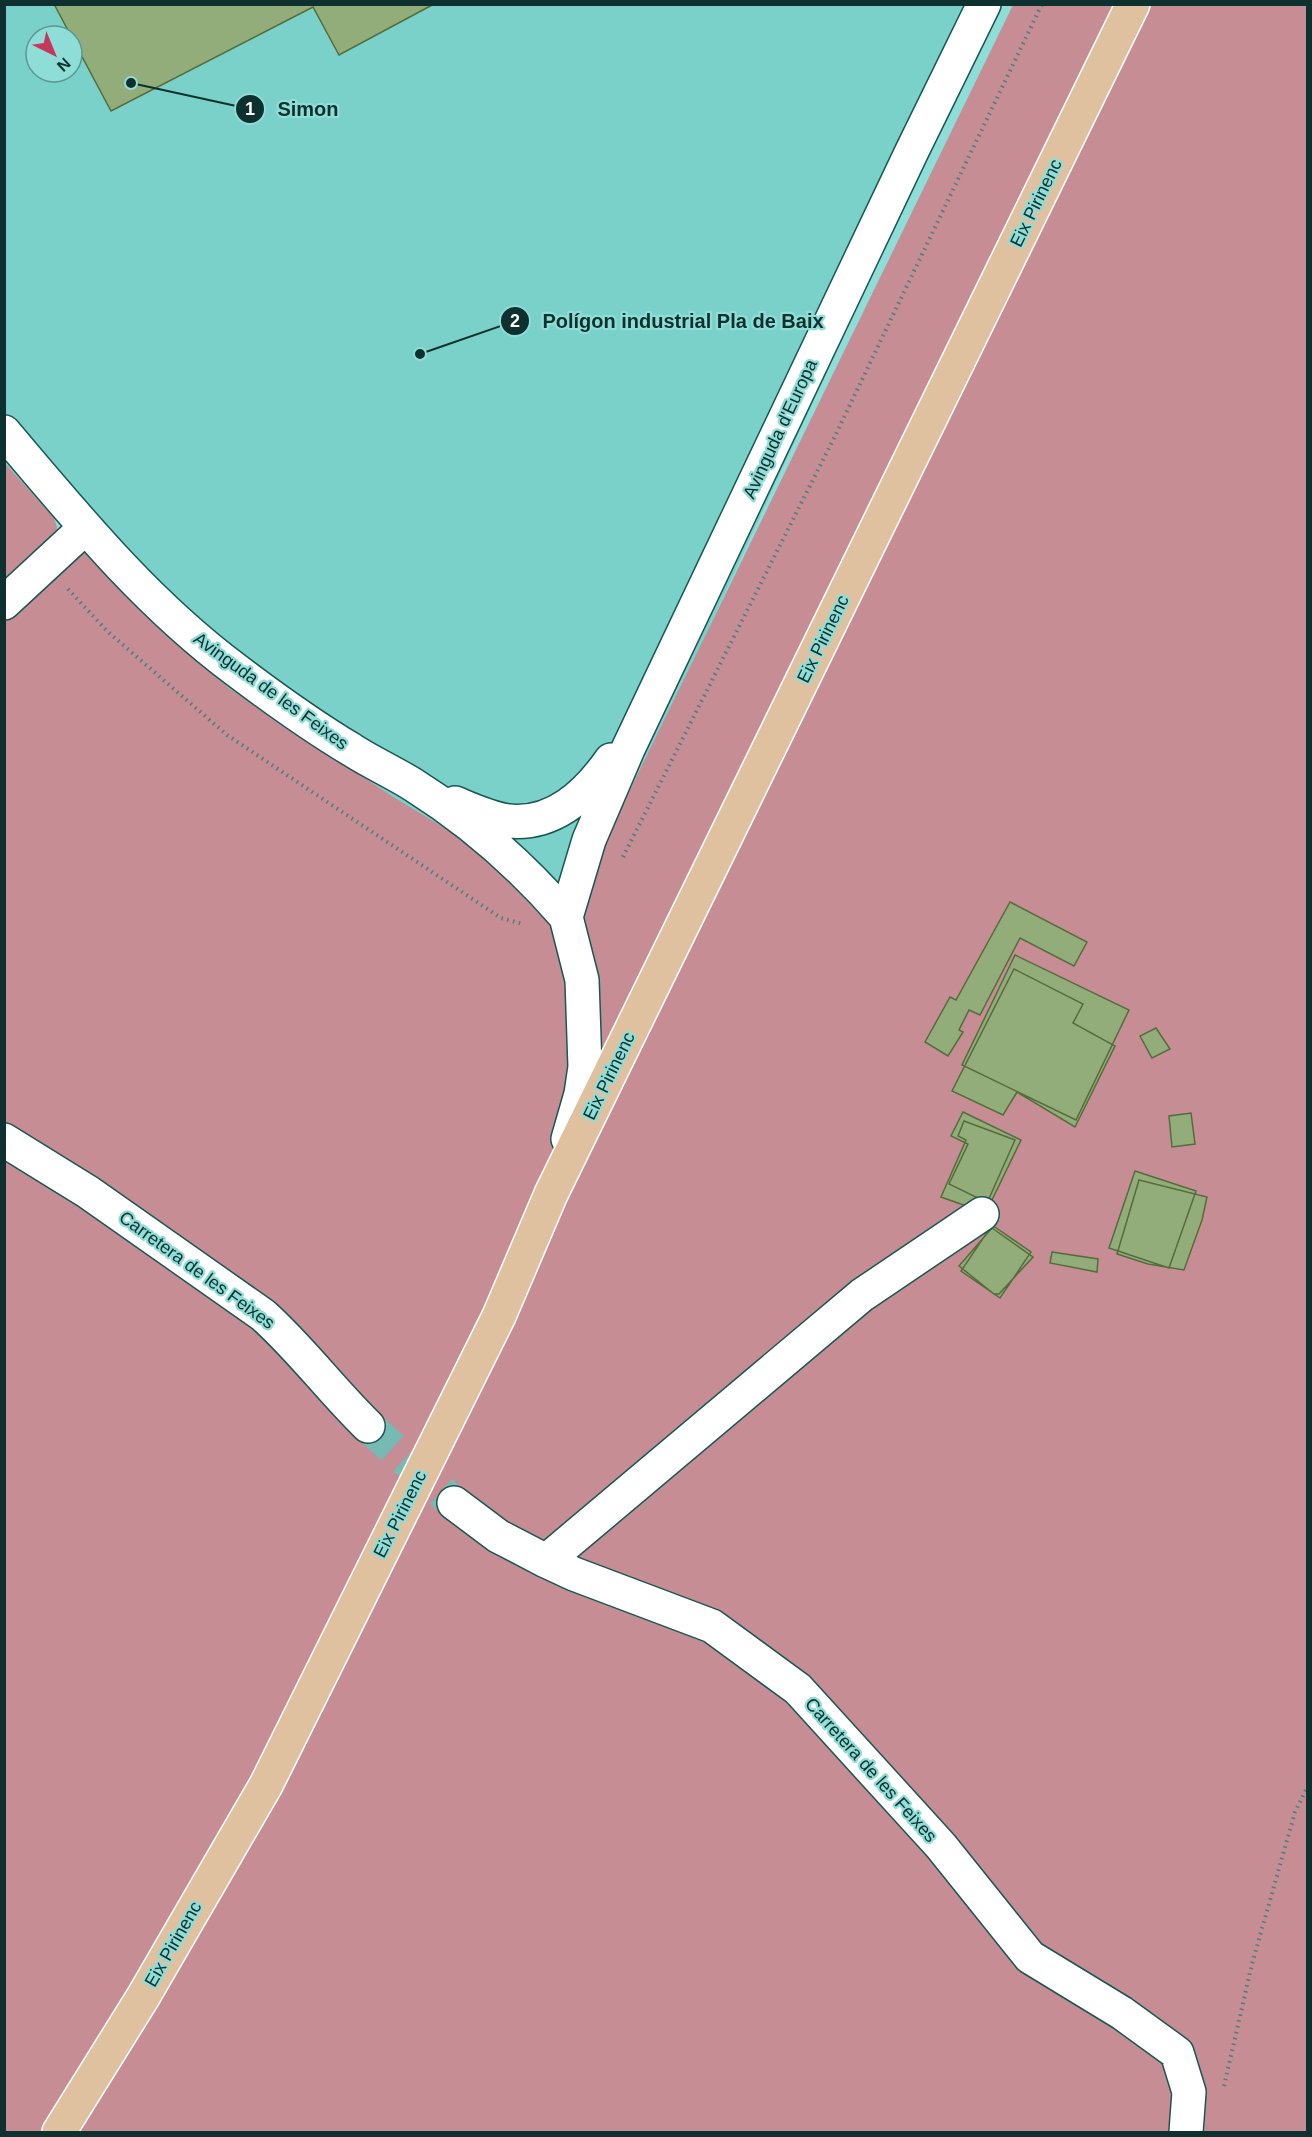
<svg xmlns="http://www.w3.org/2000/svg" width="1312" height="2137" viewBox="0 0 1312 2137" font-family="Arial,sans-serif">
<style>
.built{fill:#7ad1ca;fill-rule:evenodd}
.green{fill:#c78d95}
.building{fill:#93ad7a;stroke:#556c3b;stroke-width:1.5}
.lines{fill:none;stroke-linecap:round;stroke-linejoin:round}
.minor-tunnel{stroke:#75bab5;stroke-width:33;stroke-dasharray:33 16;stroke-linecap:butt}
.minor-casing{stroke:#195753;stroke-width:36}
.major-casing{stroke:#fff;stroke-width:36}
.path{stroke:#497f7c;stroke-width:4;stroke-dasharray:1.5 4.5;stroke-linecap:butt}
.minor{stroke:#fff;stroke-width:33}
.major{stroke:#dfc1a0;stroke-width:33}
.labels{text-anchor:middle;dominant-baseline:central;stroke-width:4.5;stroke-linejoin:round;paint-order:stroke}
.street-label{font-size:18px;fill:#0e302e;stroke:#8fddd7}
.leader{fill:none;stroke:#0e302e;stroke-width:2}
.callout-dot{fill:#0e302e;stroke:#8fddd7;stroke-width:2}
.mark-label{font-size:18px;text-anchor:middle;font-weight:bold;fill:#fff}
.callout-label{font-size:20px;text-anchor:middle;font-weight:bold;fill:#0e302e;stroke:#8fddd7;stroke-width:4.5;stroke-linejoin:round;paint-order:stroke}
</style>
<rect width="100%" height="100%" fill="#8fddd7"/>
<path class="built" d="M4,5h999l-118,241 -298,646 -52,12 -92,-77 -51,-31 -162,-107 -66,-59 -75,-72 -84,-96zM36,36h36v36h-36z"/>
<path class="green" d="M1013,5h294v2127h-1302l-1,-1670 50,56 3,9 -1,9 12,26 16,-10 80,78 66,59 162,107 51,31 44,30 80,62z"/>
<path class="building" d="M54,4h380l-95,51 -26,-48 -202,104z
M1010,902l77,40 -13,24 -54,-28 -40,77 -11,-5 -10,20 4,2 -15,24 -23,-14 25,-45 6,3z
M1015,955l114,55 -53,110 -114,-55z
M1014,969l69,35 -10,19 42,23 -40,81 -58,-35 -14,23 -51,-24z
M1156,1028l14,21 -18,9 -12,-22z
M963,1112l58,28 -31,64 -41,-20 19,-40 -17,-8z
M1191,1113l4,31 -23,3 -3,-31z
M964,1121l51,19 -32,72 -42,-15 25,-57 -8,-4z
M1135,1171l61,20 -27,77 -60,-20z
M1139,1180l68,17 -5,23 -18,50 -36,-6 -31,-10z
M992,1225l39,27 -31,46 -39,-27z
M992,1228l41,29 -34,37h-5l-35,-28z
M1052,1252l46,7 -1,13 -47,-9z"/>
<g class="lines">
<path class="minor-tunnel" d="M368,1426l86,77"/>
<defs>
<path id="minor" d="M4,432c72,85 142,171 232,238 37,28 76,56 116,80 20,13 43,23 63,36 57,36 107,80 151,131
M4,603l81,-75
M455,803c17,7 34,15 53,18 46,5 79,-27 103,-61
M568,1139l13,-45 4,-27 -3,-87 -16,-63 23,-77 39,-91 284,-598 72,-147
M4,1140l84,52 175,123c38,34 68,75 105,111
M454,1503l44,33 48,25 28,13 138,52 86,63 143,157 89,111 92,56 55,40 12,39 -3,40
M546,1561l316,-266 120,-81"/>
<path id="major" d="M59,2132l84,-135 123,-212 233,-469 52,-122 582,-1190"/>
</defs>
<use href="#minor" class="minor-casing"/>
<use href="#major" class="major-casing"/>
<path class="path" d="M68,589l39,42 120,104 274,183 22,6
M623,857l212,-421 207,-432
M1224,2086l28,-122 43,-152 13,-26"/>
<use href="#minor" class="minor"/>
<use href="#major" class="major"/>
</g>
<g class="labels">
<g class="street-label">
<text transform="translate(1036 203) rotate(-64)">Eix Pirinenc</text>
<text transform="translate(780 429) rotate(-65)">Avinguda d'Europa</text>
<text transform="translate(823 639) rotate(-64)">Eix Pirinenc</text>
<text transform="translate(271 691) rotate(36)">Avinguda de les Feixes</text>
<text transform="translate(609 1076) rotate(-64)">Eix Pirinenc</text>
<text transform="translate(197 1270) rotate(36)">Carretera de les Feixes</text>
<text transform="translate(400 1514) rotate(-63)">Eix Pirinenc</text>
<text transform="translate(871 1770) rotate(48)">Carretera de les Feixes</text>
<text transform="translate(173 1944) rotate(-60)">Eix Pirinenc</text>
</g>
</g>
<path class="leader" d="M131 83L250 109M420 354L515 321"/>
<g class="callout-dot">
<circle cx="131" cy="83" r="6"/>
<circle cx="420" cy="354" r="6"/>
<circle cx="250" cy="109" r="15"/>
<circle cx="515" cy="321" r="15"/>
</g>
<g class="mark-label">
<text x="250" y="115">1</text>
<text x="515" y="327">2</text>
</g>
<g class="callout-label">
<text x="308" y="116">Simon</text>
<text x="683" y="328">Polígon industrial Pla de Baix</text>
</g>
<rect width="1312" height="2137" fill="none" stroke="#0e302e" stroke-width="12"/>
<g transform="translate(54 54) rotate(137)"><circle r="28" fill="#8fddd7" stroke="#5b9893" stroke-width="1.5"/>
<path d="M0-4.5L10 22L0 15L-10 22Z" fill="#c6375d"/>
<text y="-9" font-size="16" font-weight="bold" text-anchor="middle" fill="#0e302e">N</text>
</g>
</svg>
